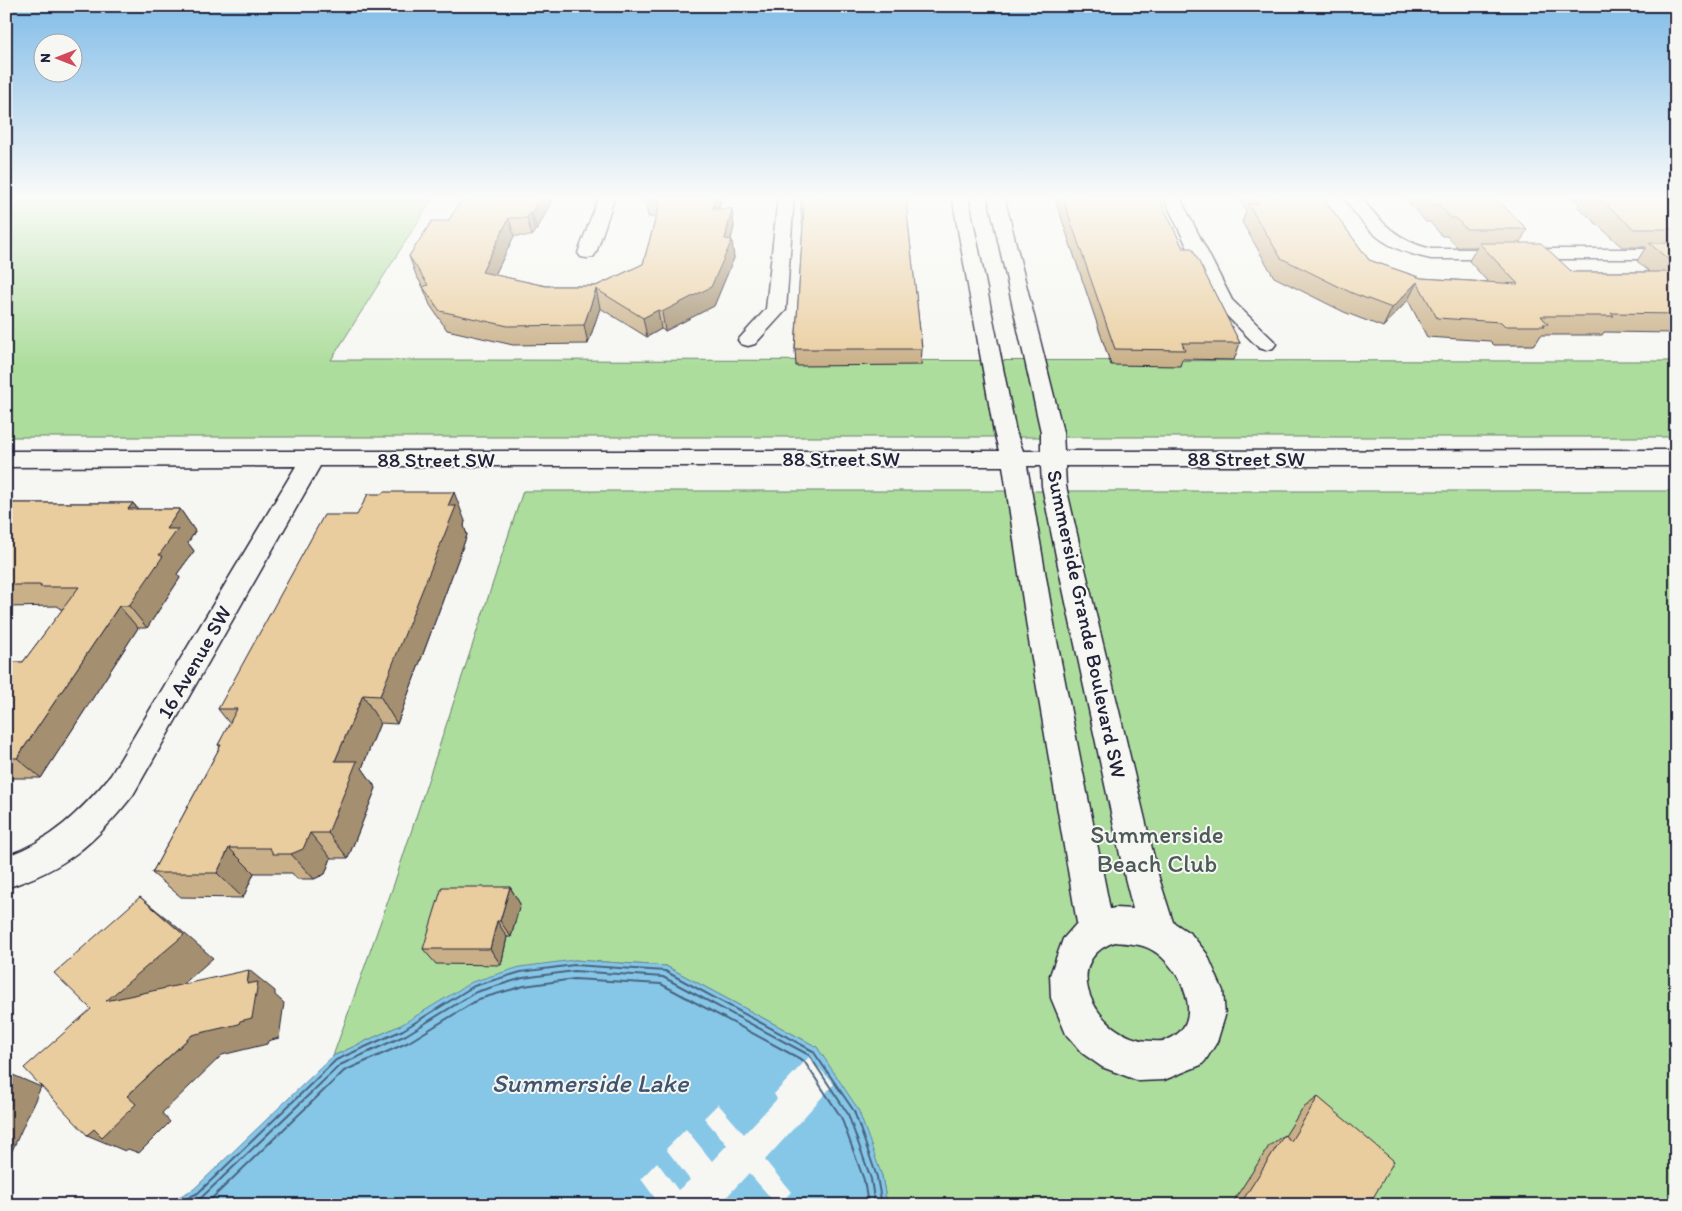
<svg xmlns="http://www.w3.org/2000/svg" width="1682" height="1211" viewBox="0 0 1682 1211" font-family="Itim,sans-serif">
<style>
.green{fill:#addd9d;stroke:#68806c}
.water{fill:#86c7e7;stroke:#5e85a2}
.pier{fill:#f6f6f2}
.lines{fill:none;stroke-linecap:round;stroke-linejoin:round}
.shore{stroke:#4a6480;stroke-width:2}
.minor-casing{stroke:#22223b;stroke-width:3}
.minor{fill:#f6f6f2;fill-rule:evenodd}
.wall{fill:#c9b088;stroke:#22223b}
.shaded-wall{fill:#a4906f;stroke:#22223b}
.building{fill:#eacd9e;stroke:#22223b}
.labels{text-anchor:middle;dominant-baseline:central;stroke-width:4;stroke-linejoin:round;paint-order:stroke}
.street-label{font-size:21px;fill:#22223b;stroke:#f6f6f2}
.near-park-label{font-size:25px;fill:#4c5a58;stroke:#f6f6f2}
.near-water-label{font-size:26px;font-style:italic;fill:#40546f;stroke:#f6f6f2}
</style>
<rect width="100%" height="100%" fill="#f6f6f2"/>
<filter id="ink" filterUnits="userSpaceOnUse"><feTurbulence type="fractalNoise" baseFrequency=".02" numOctaves="2"/><feDisplacementMap in="SourceGraphic" scale="10" xChannelSelector="R" yChannelSelector="G"/><feConvolveMatrix kernelMatrix="1 2 1 2 8 2 1 2 1" color-interpolation-filters="sRGB"/></filter>
<g filter="url(#ink)">
<path class="green" d="M6,196h428l-103,164 1345,1v76h-1670z
M523,491h1153v714h-789l-5,-29 -65,-129 -151,-81 -92,-6 -173,65 -68,31 61,-172z"/>
<path class="water" d="M574,960l92,6 151,81 41,62 24,67 5,29h-724l31,-16 139,-133 68,-31 71,-43 48,-15z"/>
<path class="pier" d="M809,1057l25,27 -69,76 26,32 -12,13h-2l-28,-32 -30,32h-59l-19,-26 16,-17 21,28 12,-10 -24,-31 20,-20 26,32 15,-16 -23,-27 14,-14 26,30 33,-35 -3,-5z"/>
<g class="lines">
<path class="shore" d="M174,1205l24,-12 138,-133 67,-30 71,-44 47,-14 53,-7 91,6 148,80 41,60 23,66 5,28
M188,1205l14,-8 138,-132 66,-30 70,-43 47,-14 51,-7 89,6 146,78 39,59 23,65 4,26
M205,1205l139,-134 65,-29 70,-43 45,-13 50,-7 87,5 143,77 37,56 23,63 4,25"/>
<defs>
<path id="minor" d="M599,196h16l-19,57 -3,4 -6,1 -6,-1 -3,-4z
M778,196h16l-8,114 -31,34 -7,2 -7,-2 -3,-4 28,-31z
M952,196h16l48,236 7,19h18v-19l-53,-236h16l59,236 1,19 612,-1v16h-611l1,20 16,70 77,322 14,44 18,12 16,20 16,37 2,25 -8,26 -12,19 -4,4 -37,15 -25,1 -37,-14 -20,-14 -16,-19 -15,-36 -1,-23 13,-36 14,-16 -48,-282 -26,-175h-683l-187,329c-38,48 -67,74 -127,93v-32c44,-14 76,-46 105,-81l185,-309 -290,1v-16h993l-5,-19zM1027,466h14l1,20 14,70 69,322 8,31 -18,-1 -5,1 -53,-268zM1115,942c12,1 27,2 37,8 28,16 57,73 15,90 -5,2 -10,1 -15,1 -55,0 -95,-80 -37,-99z
M1163,196h16l53,104 41,40 3,4 -3,4 -7,2 -7,-2 -45,-45z
M1343,196h17c20,26 38,45 71,53h245v10h-245c-46,-10 -62,-24 -88,-63z"/>
</defs>
<use href="#minor" class="minor-casing"/>
<use href="#minor" class="minor"/>
</g>
<path class="wall" d="M472,196h82l-17,34h-2l-3,6h-18l-19,39 51,11h50l47,-22 13,-47h-8l-3,-18 1,-3h75l-2,13h13l2,18 -3,12 3,19 -20,48 -49,25 -4,-2 -14,8 -47,-29 -12,36 -75,1 -66,-15 -17,-25 -7,-18 -7,-12 -7,-19 60,-55z
M1054,196h104l25,52 57,95 -6,17 -52,-1 -2,7 -69,-1z
M1237,196h85l47,64 52,18 67,4 -19,-21 8,-14h-20l-10,-11h-5l-12,-14h-4l-23,-26h90l34,33 -7,14 52,29h78l-13,-11 9,-14h-24l-44,-40 2,-2 -10,-9h98l8,6v131l-72,-1 -2,3h-61l-5,8h-1l-2,2h-39l-4,-4 -63,-4 -19,-37 -25,27 -39,-15 -70,-35 -32,-55 4,-11z
M801,209l107,13 14,127 -1,16 -125,1 -1,-17 8,-125h-1z
M6,503h127l5,6h42l15,22 -7,12 6,8 -17,23 3,4 -33,50h-9l-97,150h-29l-6,9v-124l17,-1 40,-53h-3l-2,-3 -52,1z
M357,515l108,6 -1,5 3,9 -70,189 -17,-1 -18,45 14,20 -28,70h-17l-6,16 -11,5h-17l-5,-6h-38l-11,25 -62,-1 -29,-24 68,-126 -2,-2 12,-21 -12,-15z
M510,887l10,17 -9,33h-4l-6,28 -65,-1 -13,-15z
M1318,1097l51,108h-138l38,-59 15,-11 1,1 17,-27z"/>
<path class="shaded-wall" d="M541,196h13l-17,34 -5,-18z
M716,196h5l-6,31 -2,-18z
M732,209l2,18 -5,20 3,-7 2,18 -20,48 -49,25 -3,-19 63,-73z
M530,212l5,18 -3,6 -5,-18z
M509,218l5,18 -27,55 -5,-19z
M1417,282l-9,18 -25,27 9,-19z
M596,289l4,19 -12,36 -4,-19z
M658,310l3,19 -14,8 -4,-19z
M454,492l11,29 -1,5 3,9 -70,189 -17,-28 68,-190z
M133,503l16,22 -21,-16z
M180,509l15,22 -7,12 6,8 -17,23 3,4 -33,50 -18,-22 30,-51 7,-26z
M119,606l19,22 -97,150 -24,-20z
M363,695l17,28 -18,45 14,20 -28,70 -20,-25 7,-72z
M6,773l6,5 -6,9z
M310,833l21,25 -6,16 -11,5 -23,-25z
M229,848l25,25 -11,25 -26,-25z
M510,887l10,17 -9,33 -11,-16z
M140,897l30,24 43,37 -73,64 -34,-21z
M497,921l10,16 -6,28 -11,-16z
M249,970l26,21v4l9,8 -5,35 -11,3 -1,3 -45,11 -60,58 8,9 -31,31 -11,-4 -3,2 -38,-16 40,-39 120,-112z
M6,1072l35,15 -35,77z"/>
<path class="building" d="M472,196h69l-9,16h-2l-3,6h-18l-27,54 64,14h50l47,-22 18,-65h-16l1,-3h70l-3,13h19l-7,30 7,1 -21,47 -49,25 -4,-2 -15,8 -47,-29 -12,36 -76,1 -68,-15 -17,-24 5,-2 -19,-29 23,-35h16l13,-20h8z
M802,196h104l2,26 14,127h-127l9,-140h-3z
M1062,196h96l25,52h9l48,95h-58l3,7 -70,-1z
M1254,196h68l47,64 52,18 97,6 -39,-41h62l31,29h104v42l-65,-1 3,3h-73l7,8h-5l2,2h-40l-4,-4 -64,-4 -20,-36 -25,26 -40,-15 -71,-35 -33,-54h11z
M1426,196h67l34,33h-61l-10,-11h-5l-12,-13h-5z
M1596,196h72l8,6v27h-42z
M1649,243h27v23z
M383,492h71l-6,14h8l-76,190 -17,-1 -28,66h22l-29,72h-18l-7,16 -12,5h-18l-3,-6h-41l-12,25h-65l69,-128h-3l19,-36h-19l106,-194h33l11,-21h14z
M6,503h127l-5,6h52l-14,20h12l-19,26 4,1 -34,50h-10l-102,152h-11v-95l1,-1h16l56,-75h-39l1,-2h-35z
M442,887h68l-10,34h-3l-7,28h-67z
M140,897l44,38 -78,66 143,-31 -2,14 11,-2 -6,36 -12,3 -1,3 -47,11 -65,61 9,8 -34,33 -8,-8 -7,6 -63,-67 67,-59 -37,-36z
M1318,1097l76,64 -25,44h-126l-2,-2 43,-68 7,6z"/>
</g>
<linearGradient id="sky" x2="0" y2="1"><stop stop-color="#81bce8"/><stop offset="0.54" stop-color="#fbfbf9"/><stop offset="1" stop-color="#fbfbf9" stop-opacity="0"/></linearGradient>
<rect width="1682" height="366" fill="url(#sky)"/>
<g class="labels">
<g class="street-label">
<text x="841" y="458">88 Street SW</text>
<text x="1246" y="458">88 Street SW</text>
<text x="436" y="459">88 Street SW</text>
<text transform="translate(1087 624) rotate(78)">Summerside Grande Boulevard SW</text>
<text transform="translate(194 662) rotate(-60)">16 Avenue SW</text>
</g>
<g class="near-park-label">
<text x="1157" y="834">Summerside<tspan x="1157" dy="29">Beach Club</tspan></text>
</g>
<g class="near-water-label">
<text x="590" y="1083">Summerside Lake</text>
</g>
</g>
<rect width="1682" height="1211" fill="none" stroke="#f6f6f2" stroke-width="25"/>
<rect x="12" y="12" width="1657" height="1186" fill="none" stroke="#22223b" stroke-width="2" filter="url(#ink)"/>
<g transform="translate(58 58) rotate(270)"><circle r="24" fill="#f6f6f2" stroke="#a1a1a9"/>
<path d="M0-4L9 19L0 12L-9 19Z" fill="#d1495b"/>
<text y="-8" font-size="14" font-weight="bold" text-anchor="middle" fill="#22223b">N</text>
</g>
</svg>
